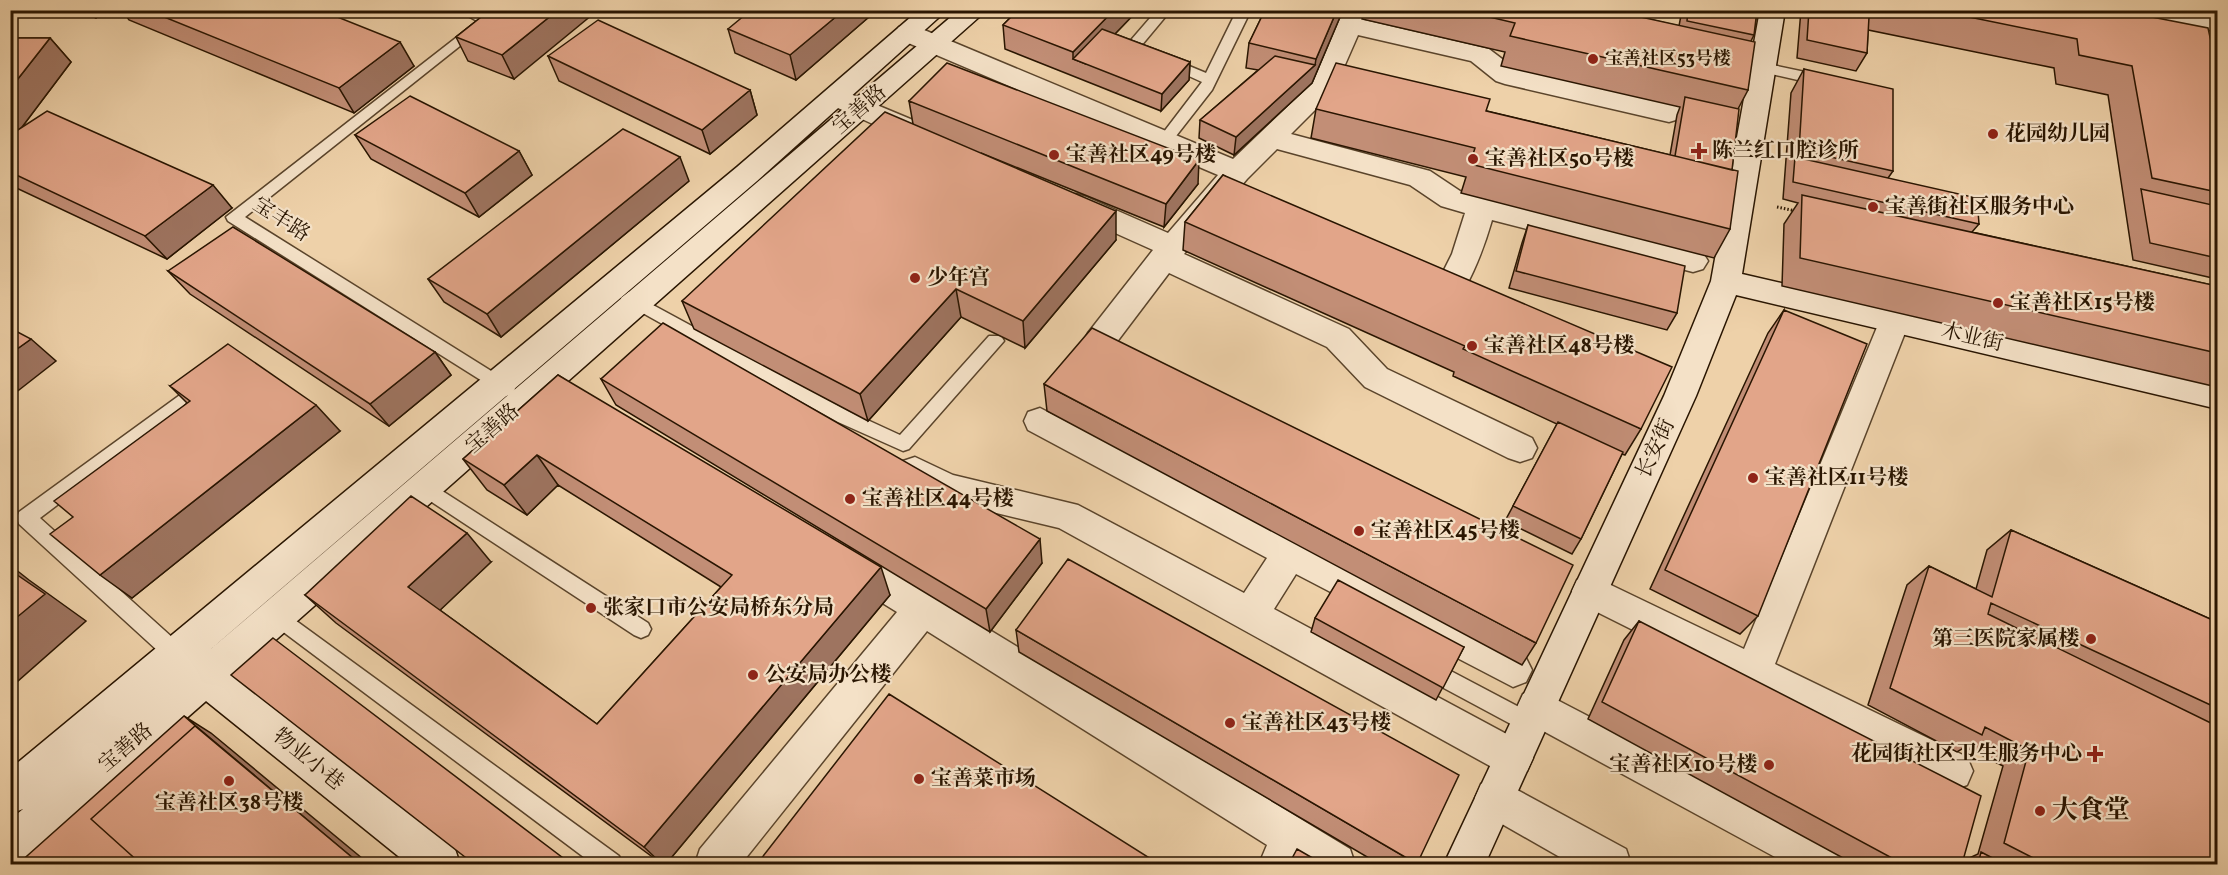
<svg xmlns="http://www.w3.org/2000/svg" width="2228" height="875" viewBox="0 0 2228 875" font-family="Vollkorn,'Noto Serif SC',serif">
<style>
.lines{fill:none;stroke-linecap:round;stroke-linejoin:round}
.lane-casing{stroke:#5a442b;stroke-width:3}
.street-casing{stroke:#5a442b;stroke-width:3}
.secondary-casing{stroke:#291501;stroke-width:3}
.path{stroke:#291501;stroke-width:3;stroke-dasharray:1.5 2;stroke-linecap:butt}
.lane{fill:#f4e1c7;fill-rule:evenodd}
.street{fill:#f4e1c7;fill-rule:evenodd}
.secondary{fill:#f4e1c7;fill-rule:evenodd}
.wall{fill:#c28e76;stroke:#291501;stroke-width:1.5}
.shaded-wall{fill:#9e7460;stroke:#291501;stroke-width:1.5}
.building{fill:#e2a589;stroke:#291501;stroke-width:1.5}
.poi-dot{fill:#8f2418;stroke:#f4e1c7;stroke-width:2}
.labels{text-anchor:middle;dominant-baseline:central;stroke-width:4.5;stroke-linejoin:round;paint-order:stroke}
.far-poi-label{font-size:18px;font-weight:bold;fill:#291501;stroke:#f4e1c7;text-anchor:start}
.street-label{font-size:21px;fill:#291501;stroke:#f4e1c7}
.poi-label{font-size:21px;font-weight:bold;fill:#291501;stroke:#f4e1c7;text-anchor:start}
.near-poi-label{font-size:26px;font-weight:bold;fill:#291501;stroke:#f4e1c7;text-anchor:start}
</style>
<rect width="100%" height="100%" fill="#eed1a9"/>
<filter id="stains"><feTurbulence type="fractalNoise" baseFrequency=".00333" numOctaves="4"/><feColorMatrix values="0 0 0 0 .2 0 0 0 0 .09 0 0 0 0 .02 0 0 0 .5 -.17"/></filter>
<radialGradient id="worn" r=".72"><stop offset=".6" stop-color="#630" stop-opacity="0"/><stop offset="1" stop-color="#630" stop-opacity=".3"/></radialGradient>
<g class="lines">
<defs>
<path id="lane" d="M1157,10h14l-30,36 65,27 31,-63h14l-39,80 -43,55 -5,1 -7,-5 45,-59 -77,-35z
M475,23l5,1v6l-235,187 267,167 3,5 -3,5 -6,2 -278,-175 -2,-4z
M1763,63l61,13 7,5 -7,5 -66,-15v-6z
M629,292l221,120 50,23 89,-99h12l3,5 -95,108 -6,2 -65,-29 -215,-120 -2,-4z
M202,379l6,2 3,5 -3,5 -168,127 144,130 3,7 -3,7 -7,2 -7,-2 -151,-138 -2,-6 2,-6z
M419,476l229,147 3,6 -3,6 -7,3 -7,-3 -222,-146 -2,-5 2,-5z
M273,604l346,252 3,8h-29l-327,-245 -3,-6 3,-6z
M1447,669l89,47 3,7 -3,7 -7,3 -7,-3 -82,-44 -3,-7 3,-7z"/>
<path id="street" d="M463,10h36l4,6 -4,6c-12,3 -29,-1 -36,-12z
M1343,10h25l-4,10 125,29 25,19 155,36 10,3 3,6 -3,6 -10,3 -164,-38 -9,-3 -25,-20 -113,-26 -25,57 -42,42 139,37 30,20 243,62 5,8 -5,8 -10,3 -201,-52c-7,24 -15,46 -27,68l-11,3 -11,-3 -4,-8 13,-26 13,-41 -24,-7 -31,-21 -133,-36 -30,30 -63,75 165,75 38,40 145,69 5,10 -5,10 -12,4 -12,-4 -143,-71 -38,-40 -158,-74 -59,78 -11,3 -11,-3 -5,-9 5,-9 65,-83 -87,-39 -4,-7 4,-7 10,-3 10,3 82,36 50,-58 -319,-136 -4,-6 4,-6 9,-2 9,2 316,132 80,-77z
M836,88l96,40 4,7 -4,7 -10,2 -10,-2 -85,-39 -4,-6 4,-6z
M1895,308l11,4 4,8 -135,344 192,93 6,14 -6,14 -14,5 -376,-188 -5,-11 5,-11 13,-5 154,74 136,-329 4,-8z
M1040,408l486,250 6,12 -6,12 -13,5 -217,-113 -22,35 253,136 6,13 -6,13 -14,6 -14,-6 -440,-243 -125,-30 -31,-17 -5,-10 5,-10 12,-4 38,18 125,30 166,88 23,-35 -239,-128 -4,-9 4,-9z
M850,548l13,5 487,296 5,15h-96l8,-19 -340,-214 -186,233h-46l5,-15 197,-237 -60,-37 -5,-11 5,-11z
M1536,689l307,160 5,15h-60l-265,-144 -6,-13 6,-13z
M1495,778l131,71 5,15h-59l-91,-52 -6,-14 6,-14z"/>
<path id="secondary" d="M919,10h28l-190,171 -552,473 754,-644h28l-753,667 221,172 5,15h-52l-202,-163 -182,160 -14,3v-44l13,-11 -13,5v-45l727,-602z
M1760,10h25l-43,264 476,109v26l-482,-114 -40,101 -211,468h-41l220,-468 47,-115z
M2134,10h51l31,7 2,9 -11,5 -70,-16z
M2169,28l49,10v16l-58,-12 -4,-6 4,-6z"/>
</defs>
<use href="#lane" class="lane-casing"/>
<use href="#street" class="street-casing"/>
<use href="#secondary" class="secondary-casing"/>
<path class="path" d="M1777,207l19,4"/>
<use href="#lane" class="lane"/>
<use href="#street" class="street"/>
<use href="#secondary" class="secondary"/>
</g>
<path class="wall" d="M73,10h34l-11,8z
M122,10h198l94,56 -60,47 -225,-93z
M490,10l24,69 -46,-18 -12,-24z
M877,10l-81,70 -61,-27 -7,-24z
M1018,10h120l-23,24 75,28 -1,18 -28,31 -156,-62 -2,-24z
M1265,10h78l-31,73 -78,72 -35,-17 1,-18 58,-50 -12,-2 3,-25z
M1364,10h245l70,16 3,-16h75l-3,25 -3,6 -3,49 -10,19 -6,61 -2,59 -16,29 -253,-65 5,-16 -155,-39 5,-29 171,2 183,44 7,-40 3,-8 -179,-41 4,-14 -143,-33z
M1801,10h315l101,59v210l-84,-19 -25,-165 -52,-11 -2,-16 -186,-38 -1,23 -11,18 -59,-13z
M10,38h40l21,24 -49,65 210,81 -65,51 -157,-74z
M548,56l202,34 7,25 -47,39 -151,-73z
M1804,69l89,102 -5,7 91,46 -7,8 245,54v101l-435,-101 2,-62 14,-21 -15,-4 8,-106z
M909,101l289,83 -34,43 -183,-74 135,87 -91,108 -64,-31 -93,104 -174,-92 -12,-28 231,-177z
M355,135l164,16 13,24 -53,42 -108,-58z
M1223,175l418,254 -16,26 -3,-1 -41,85 -9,15 -67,-33 52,-97 -104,-48 1,-4 -271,-122 2,-28z
M689,181l-188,156 -57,-35 -16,-23z
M1528,225l149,88 -10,17 -158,-42 13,-45z
M168,271l267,81 16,23 -62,51 -199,-132z
M1784,310l-26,306 -18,18 -90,-45 118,-256z
M558,375l332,220 -224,269h-4l-326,-241 -31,-28 186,-33 -51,48 157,114 124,-137 -163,-102 -31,30 -40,-25 -24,-31z
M601,379l441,184 -52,69 -374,-227z
M1044,384l492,259 -14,22 -475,-254z
M170,386l170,45 -208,167 -59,-81 114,-114z
M2011,530l206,92v242h-363l-266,-145 36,-79 15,-19 324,240 15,-7 25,-88 -38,-19 -8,5 -89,-47 39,-120 22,-19 47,23 11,-39z
M1315,618l149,29 -28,53 -125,-68z
M1016,630l401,234h-38l-360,-212z"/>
<path class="shaded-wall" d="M89,10h18l-11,8z
M558,10h40l-84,69 -12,-24z
M844,10h33l-81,70 -6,-25z
M1114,10h24l-52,54 -13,-5v-7z
M1337,10h6l-31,73 -78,72 2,-18 79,-72 1,-6z
M50,38l21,24 -61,81v-54z
M400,42l14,24 -60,47 -15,-25z
M1190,62l-1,18 -28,31 1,-17z
M750,90l7,25 -47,39 -8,-24z
M519,151l13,24 -53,42 -14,-24z
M680,157l9,24 -188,156 -14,-23z
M1199,160l-1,24 -34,43 2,-23z
M213,185l19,23 -65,51 -22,-23z
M1116,211v29l-91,108 -2,-27z
M956,289l5,28 -93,104 -8,-27z
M31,339l25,22 -46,36v-43z
M435,352l16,23 -62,51 -19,-22z
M316,405l24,26 -208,167 -32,-23z
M537,455l21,30 -31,30 -23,-30z
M467,533l24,29 -55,52 -28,-27z
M1040,539l2,24 -52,69 -4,-23z
M10,565l19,15 57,41 -76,67z
M881,567l9,28 -224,269h-4l-18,-17z
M184,716l27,17 158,131h-9z"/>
<path class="building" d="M147,10h173l80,32 -61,46z
M490,10h68l-56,45 -46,-18z
M751,10h93l-54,45 -62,-26z
M1018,10h96l-41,42 -70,-27z
M1265,10h72l-21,49 -67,-16z
M1460,10h149l146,32 -7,48 -238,-54 5,-13z
M1688,10h69l-3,25 -67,-14z
M1809,10h27l33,7 -2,36 -60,-13z
M1935,10h181l92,18 9,41v123l-65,-14 -20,-112 -53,-11 -2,-16z
M598,20l152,70 -48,40 -154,-74z
M1102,29l88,33 -28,32 -89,-35z
M10,38h40l-40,51z
M1275,56l40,9 -79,72 -36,-17z
M947,63l252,97 -33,44 -257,-103z
M1336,63l154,36 -4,12 252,60 -8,58 -260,-65 5,-16 -159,-39z
M1804,69l89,20v82l-94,-21z
M410,96l109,55 -54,42 -110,-58z
M1685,97l54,12 -7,61 -57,-14z
M47,111l166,74 -68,51 -135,-64v-37z
M885,112l231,99 -93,110 -67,-32 -96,105 -178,-93z
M623,129l57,28 -193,157 -59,-35z
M1795,157l182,41 2,26 -186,-42z
M1223,175l449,192 -31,62 -178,-80 2,-3 -280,-124z
M2141,189l76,17v52l-67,-15z
M1802,195l415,91v67l-417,-95z
M1528,225l157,41 -8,47 -161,-42z
M233,227l202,125 -65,52 -202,-133z
M1784,310l83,34 -109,272 -93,-46z
M663,323l377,216 -54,70 -385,-230z
M10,328l21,11 -21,15z
M1092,328l481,237 -37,78 -492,-259z
M228,344l88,61 -216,170 -50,-41 23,-17 -19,-16 136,-100 -20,-15z
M558,375l323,192 -237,280 -339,-252 106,-99 56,37 -59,54 189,137 135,-149 -195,-120 -33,30 -41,-26z
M1558,422l65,30 -42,87 -68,-33z
M2011,530l206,92v86l-226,-105 -3,11 229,112v138h-172l-41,-21 25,-93 -44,-23 -3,8 -92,-47 39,-122 63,31z
M1068,559l391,216 -42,89 -401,-234z
M10,570l35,24 -35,29z
M1338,580l126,67 -21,41 -128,-70z
M1639,621l342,175 -19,68h-59l-301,-162z
M273,638l298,226h-97l-243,-189z
M889,694l270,170h-402z
M184,716l16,14 -5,-4 -104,93 50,45h-123z
M195,726l165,138h-219l-50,-45z
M1297,849l26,15h-34z
M1981,852l23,12h-26z
M1532,859l8,5h-11z"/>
<g class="poi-dot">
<circle cx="1593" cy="59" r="6"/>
<circle cx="1993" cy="134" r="6"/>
<path d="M1696 142h6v6h6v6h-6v6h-6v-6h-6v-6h6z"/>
<circle cx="1054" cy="155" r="6"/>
<circle cx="1473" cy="159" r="6"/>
<circle cx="1873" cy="207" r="6"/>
<circle cx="915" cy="278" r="6"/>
<circle cx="1998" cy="303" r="6"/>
<circle cx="1472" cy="346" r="6"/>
<circle cx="1753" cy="478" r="6"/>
<circle cx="850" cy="499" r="6"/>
<circle cx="1359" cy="531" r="6"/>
<circle cx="591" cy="608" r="6"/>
<circle cx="2091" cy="639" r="6"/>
<circle cx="753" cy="675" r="6"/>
<circle cx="1230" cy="723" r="6"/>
<path d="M2092 745h6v6h6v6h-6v6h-6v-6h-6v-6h6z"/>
<circle cx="1769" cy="765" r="6"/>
<circle cx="919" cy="779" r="6"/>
<circle cx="229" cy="781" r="6"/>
<circle cx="2040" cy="811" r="6"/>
</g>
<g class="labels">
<g class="far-poi-label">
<text x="1605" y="59">宝善社区53号楼</text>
</g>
<g class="street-label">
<text transform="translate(860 110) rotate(-41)">宝善路</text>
<text transform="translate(281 220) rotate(33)">宝丰路</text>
<text transform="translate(1972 338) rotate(13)">木业街</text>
<text transform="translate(493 429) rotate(-41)">宝善路</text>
<text transform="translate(1656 449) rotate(-65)">长安街</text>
<text transform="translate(126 748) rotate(-40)">宝善路</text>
<text transform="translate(308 760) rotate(39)">物业小巷</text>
</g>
<g class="poi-label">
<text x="2005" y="134">花园幼儿园</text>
<text x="1712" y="151">陈兰红口腔诊所</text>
<text x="1066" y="155">宝善社区49号楼</text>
<text x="1485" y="159">宝善社区50号楼</text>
<text x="1885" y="207">宝善街社区服务中心</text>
<text x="927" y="278">少年宫</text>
<text x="2010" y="303">宝善社区15号楼</text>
<text x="1484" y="346">宝善社区48号楼</text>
<text x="1765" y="478">宝善社区11号楼</text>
<text x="862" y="499">宝善社区44号楼</text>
<text x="1371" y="531">宝善社区45号楼</text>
<text x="603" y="608">张家口市公安局桥东分局</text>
<text x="2079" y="639" text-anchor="end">第三医院家属楼</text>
<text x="765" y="675">公安局办公楼</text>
<text x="1242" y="723">宝善社区43号楼</text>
<text x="2082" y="754" text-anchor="end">花园街社区卫生服务中心</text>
<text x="1757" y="765" text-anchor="end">宝善社区10号楼</text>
<text x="931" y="779">宝善菜市场</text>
<text x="229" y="803" text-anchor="middle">宝善社区38号楼</text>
</g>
<g class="near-poi-label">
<text x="2052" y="811">大食堂</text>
</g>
</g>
<rect width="2228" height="875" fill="none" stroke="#eed1a9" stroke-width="36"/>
<rect x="12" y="12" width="2204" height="851" fill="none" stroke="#291501" stroke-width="3"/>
<rect x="18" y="18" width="2192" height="839" fill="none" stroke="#291501" stroke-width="1.5"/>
<rect width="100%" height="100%" filter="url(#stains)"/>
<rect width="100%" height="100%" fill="url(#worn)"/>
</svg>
